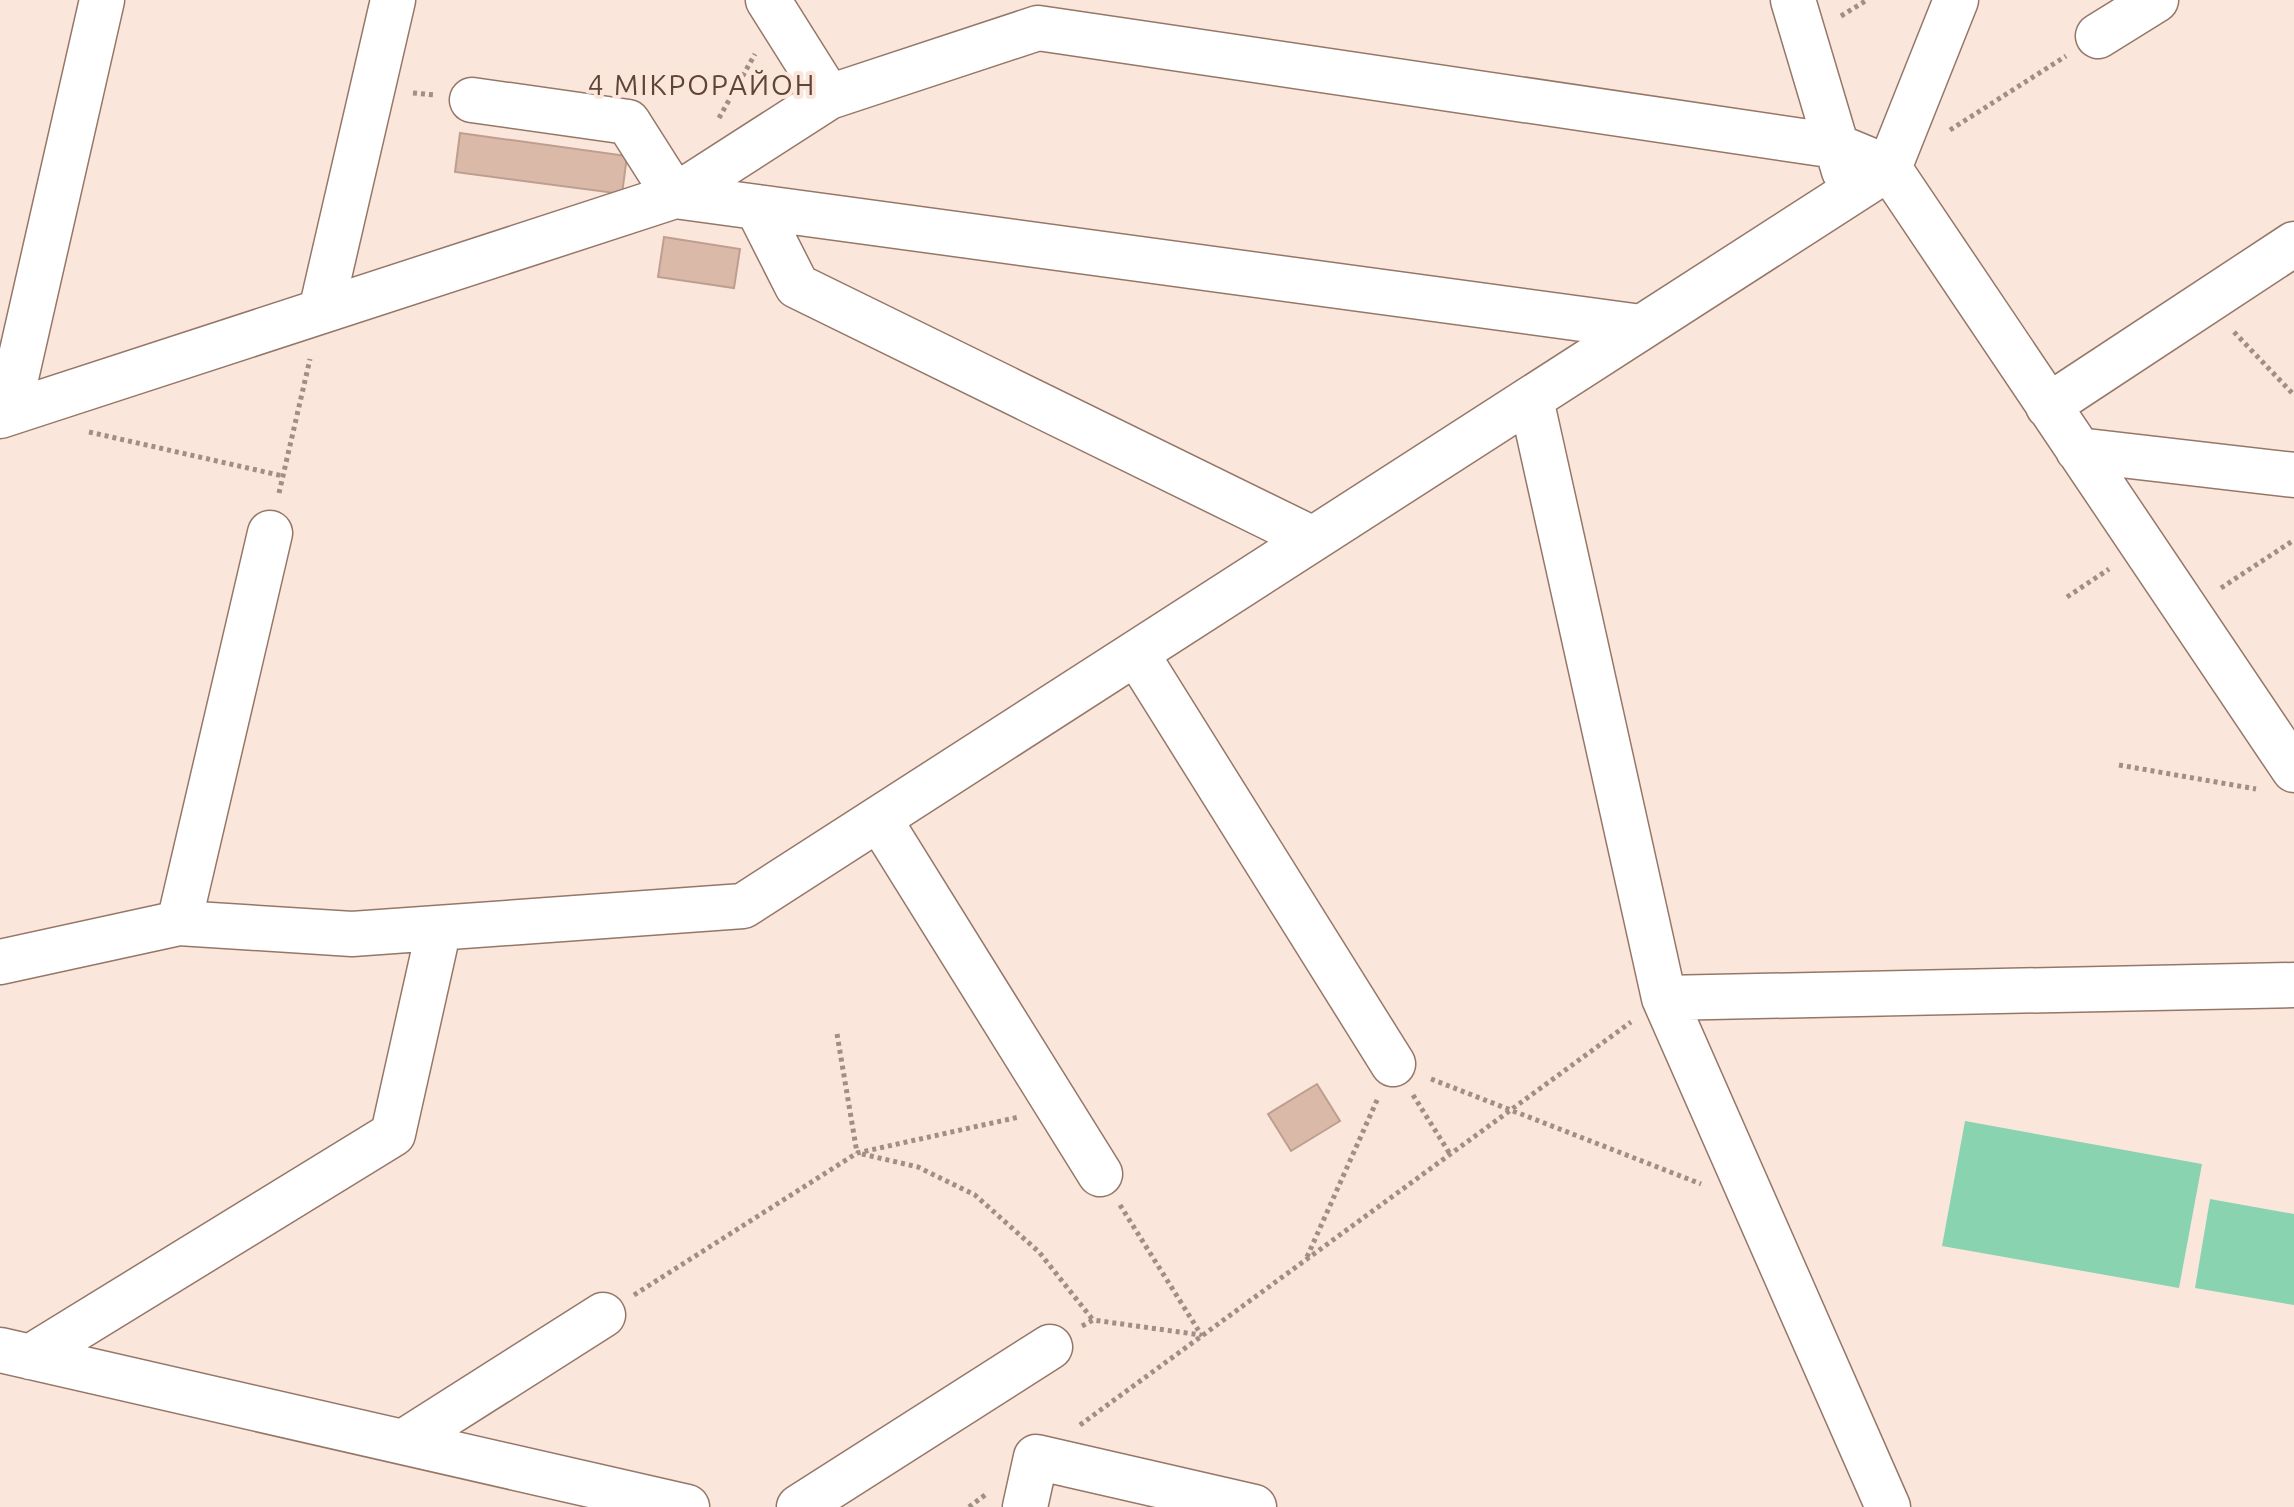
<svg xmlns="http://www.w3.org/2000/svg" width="2294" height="1507" viewBox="0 0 2294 1507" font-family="Ubuntu,sans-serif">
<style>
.green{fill:#8ad3b0}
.building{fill:#dab9a9;stroke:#be9e8f;stroke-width:2}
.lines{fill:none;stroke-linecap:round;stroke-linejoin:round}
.minor-casing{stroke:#957768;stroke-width:47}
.path{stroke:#a08f87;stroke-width:5;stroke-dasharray:4 4;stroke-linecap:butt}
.minor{stroke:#fff;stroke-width:44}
.labels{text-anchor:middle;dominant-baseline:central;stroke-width:8;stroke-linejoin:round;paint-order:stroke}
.neighbourhood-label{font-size:28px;letter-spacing:2px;fill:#604436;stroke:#fbe6dc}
</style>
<rect width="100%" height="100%" fill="#fbe6dc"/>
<path class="green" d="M1965,1121l237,43 -23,124 -237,-42z
M2210,1199l84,15v91l-99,-17z"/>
<path class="building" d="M460,133l167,23 -5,38 -167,-22z
M664,237l76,12 -6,39 -76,-11z
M1317,1084l23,37 -49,30 -23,-37z"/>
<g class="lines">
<defs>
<path id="minor" d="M768,0l61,97
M1793,0l51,171
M2098,36l58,-36
M472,100l156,22 47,74 966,131
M757,207l40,79 516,253
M321,311l72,-311
M1531,399l133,599 224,509
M2048,406l246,-162
M8,413l94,-413
M0,416l675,-220 154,-99 209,-69 798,118 53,22 405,602
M2078,450l216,25
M1136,653l257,411
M879,819l221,355
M179,923l91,-390
M0,962l179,-39 173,11 391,-28 1146,-738 67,-168
M1664,998l630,-13
M0,1350l687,157
M30,1357l363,-223 46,-206
M403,1442l200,-127
M799,1507l251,-160
M1025,1507l11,-50 218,50"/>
</defs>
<use href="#minor" class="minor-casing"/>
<path class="path" d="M1841,16l26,-16
M413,93l22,2
M719,118l36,-64
M1950,130l116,-74
M2234,332l60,63
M89,432l194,44
M279,493l31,-134
M2221,588l73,-48
M2067,597l42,-28
M2119,765l137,24
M837,1034l20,119
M1431,1079l270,105
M1413,1095l37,59
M862,1154l56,13 57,28 64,57 54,68
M1120,1205l82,131
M1307,1257l71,-159
M634,1295l223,-142 162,-36
M1082,1326l11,-6 108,15
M1080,1425l551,-403
M969,1507l16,-12"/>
<use href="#minor" class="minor"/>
</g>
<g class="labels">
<g class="neighbourhood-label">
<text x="702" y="84">4 МІКРОРАЙОН</text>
</g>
</g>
</svg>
